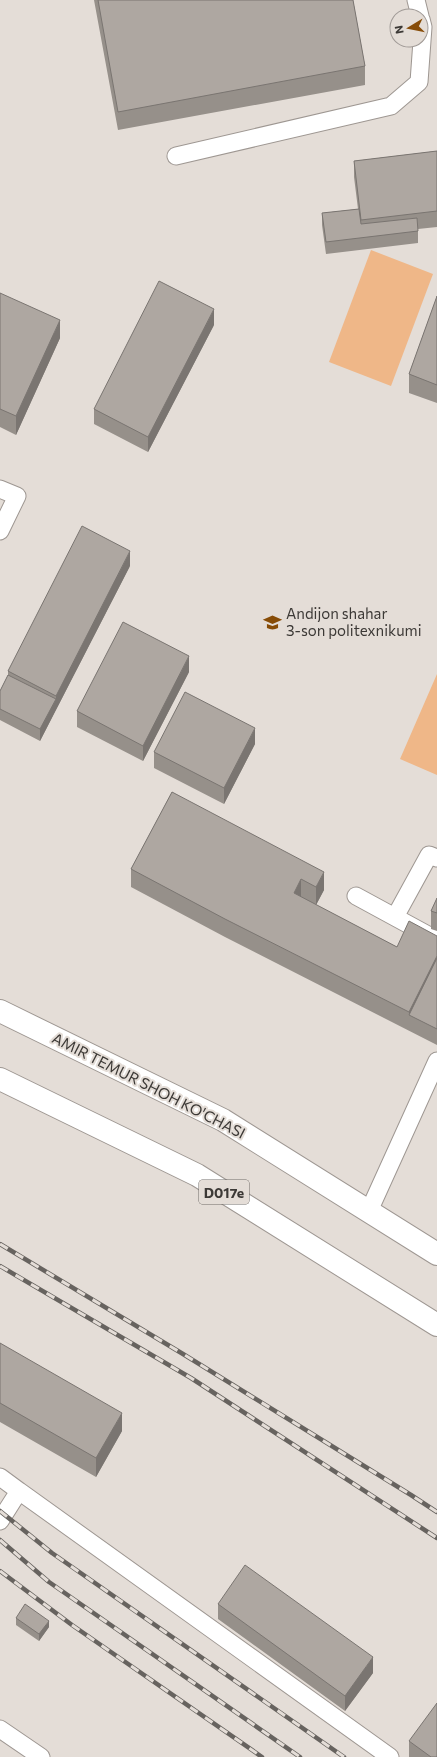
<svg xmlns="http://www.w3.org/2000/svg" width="437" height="1757" viewBox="0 0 437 1757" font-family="Commissioner,sans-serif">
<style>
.pitch{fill:#efb788}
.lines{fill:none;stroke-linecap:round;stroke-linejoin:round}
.lane-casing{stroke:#9e9792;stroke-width:19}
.primary-casing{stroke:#9e9792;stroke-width:24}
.lane{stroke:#fff;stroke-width:17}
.primary{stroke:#fff;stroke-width:22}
.rail-casing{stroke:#67635f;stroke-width:4.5}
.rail{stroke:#e4ddd7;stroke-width:3;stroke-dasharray:9;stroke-linecap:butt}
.wall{fill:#96908a}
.shaded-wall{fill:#7a7571}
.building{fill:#aea7a1;stroke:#7a7571}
.labels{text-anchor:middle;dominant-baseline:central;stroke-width:4;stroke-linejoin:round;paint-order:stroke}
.shield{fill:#e4ddd7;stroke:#6e6a66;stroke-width:1}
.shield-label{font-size:14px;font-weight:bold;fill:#3c3936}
.poi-label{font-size:15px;fill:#3c3936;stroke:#e4ddd7;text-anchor:start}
.street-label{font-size:15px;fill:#3c3936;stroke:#e4ddd7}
</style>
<rect width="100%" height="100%" fill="#e4ddd7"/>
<path class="pitch" d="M371,250l62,24 -42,112 -62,-24z
M437,674v101l-37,-16z"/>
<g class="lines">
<defs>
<path id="lane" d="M416,0l4,16
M176,156l215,-50 28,-24 4,-55 -2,-8
M0,489l17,7 -17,35
M356,896l81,44
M395,917l34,-62 8,3
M369,1211l68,-150
M0,1477l19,14 -19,30
M19,1491l371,266
M0,1729l41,28"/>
<path id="primary" d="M0,1011l223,109 214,134
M0,1079l197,96 240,150"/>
</defs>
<use href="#lane" class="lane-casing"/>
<use href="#primary" class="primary-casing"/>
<use href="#lane" class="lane"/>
<use href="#primary" class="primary"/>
<defs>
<path id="rail" d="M0,1244l183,110 228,141 26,17
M0,1266l191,112 246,160
M0,1511l52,42 292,204
M0,1540l49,42 251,175
M0,1571l72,54 190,132"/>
</defs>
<use href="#rail" class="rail-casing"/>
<use href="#rail" class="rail"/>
</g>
<path class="wall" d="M94,0h259l12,66v19l-247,45z
M437,151v76l-19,2v14l-92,11 -4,-29v-12l36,-4 -4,-32v-16z
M0,293l60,45 -44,97 -16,-8z
M437,296v107l-28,-10v-19z
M214,325l-66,127 -54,-28v-15z
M130,566l-90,175 -40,-21v-29l8,-16v-4z
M189,672l-46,89 -66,-34v-16z
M255,744l-31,60 -70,-36v-16z
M172,792l152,98 -8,15 81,42 40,-11v109l-212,-108 -94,-50v-18z
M437,898v33l-6,-2v-18z
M0,1343l122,88 -26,46 -96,-55z
M218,1604l155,69 -28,38 -127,-92z
M16,1618l33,9 -10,14 -23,-16z
M409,1741l28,16h-28z"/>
<path class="shaded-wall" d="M214,309v16l-66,127v-15z
M60,320v18l-44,97v-19z
M130,551v15l-90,175v-12l16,-30v-3z
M189,656v16l-46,89v-15z
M255,728v16l-31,60v-16z
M324,872v18l-8,15v-18z
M301,879v18l-7,-4z
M437,956v18l-28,41v15v-18z
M122,1413v18l-26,46v-19z
M49,1621v6l-10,14v-7z
M373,1657v16l-28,38v-15z"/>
<path class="building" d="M98,0h255l12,66 -247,46z
M437,151v60l-76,9 -7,-59z
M359,209l2,15 56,-6 1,13 -92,11 -4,-29z
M159,281l55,28 -66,128 -54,-28z
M0,293l60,27 -44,96 -16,-7z
M437,296v89l-28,-11z
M82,526l48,25 -74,145 -48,-25z
M123,622l66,34 -46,90 -66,-35z
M8,675l48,24 -16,30 -40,-20v-18z
M185,692l70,36 -31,60 -70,-36z
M172,792l152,80 -8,15 -15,-8 -7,14 103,54 12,-26 28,15v20l-28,56 -184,-93 -94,-50z
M437,898v15l-6,-2z
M437,958v71l-28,-14z
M0,1343l122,70 -26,45 -96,-55z
M245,1565l128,92 -28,39 -127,-92z
M25,1604l24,17 -10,13 -23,-16z
M437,1703v54h-6l-22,-16z"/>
<defs>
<symbol id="school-bare" viewBox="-9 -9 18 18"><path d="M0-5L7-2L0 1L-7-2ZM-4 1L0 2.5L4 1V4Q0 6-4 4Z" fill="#874c07" stroke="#e4ddd7" stroke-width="2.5" paint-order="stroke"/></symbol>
</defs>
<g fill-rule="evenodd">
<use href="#school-bare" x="260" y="610" width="25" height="25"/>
</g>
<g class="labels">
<rect class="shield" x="199" y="1180" width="50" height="24" rx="3"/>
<g class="shield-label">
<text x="224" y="1192">D017e</text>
</g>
<g class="poi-label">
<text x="286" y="613">Andijon shahar<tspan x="286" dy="17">3-son politexnikumi</tspan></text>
</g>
<g class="street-label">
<text transform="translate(149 1085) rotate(27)">AMIR TEMUR SHOH KO'CHASI</text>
</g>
</g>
<g transform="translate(409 28) rotate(260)"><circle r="19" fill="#e4ddd7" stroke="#a19b97"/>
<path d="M0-3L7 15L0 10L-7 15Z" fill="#874c07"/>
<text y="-6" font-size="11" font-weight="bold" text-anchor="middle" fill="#3c3936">N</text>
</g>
</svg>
